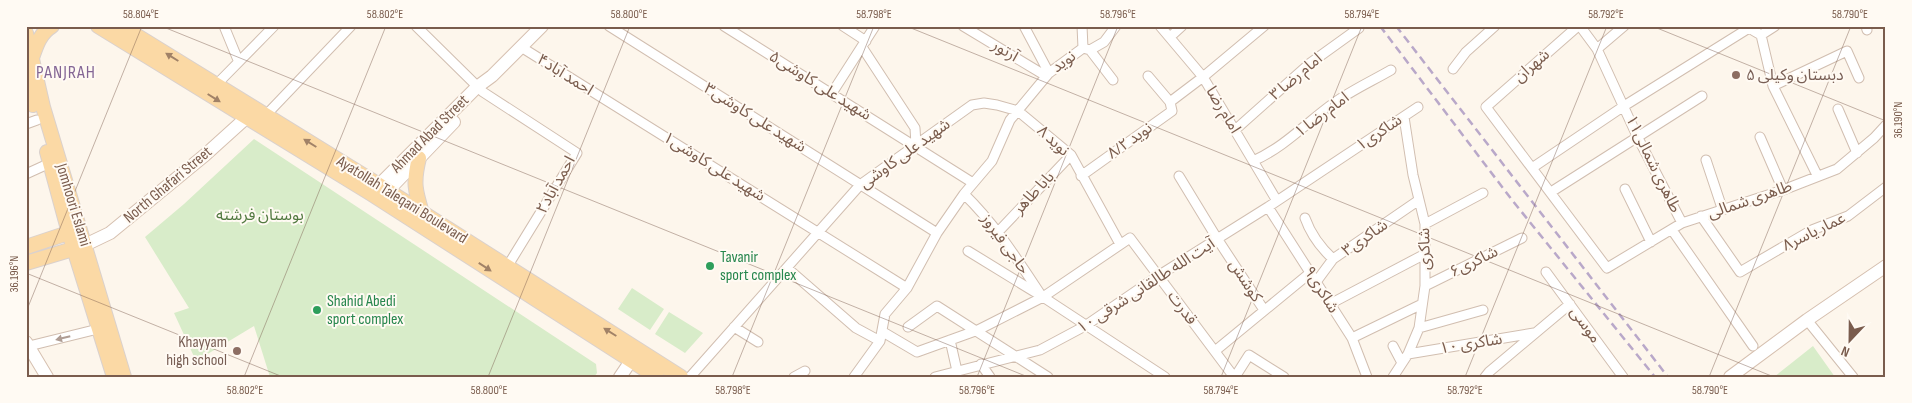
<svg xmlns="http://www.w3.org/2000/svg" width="1912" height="403" viewBox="0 0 1912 403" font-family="'Sofia Sans Condensed','Noto Sans Arabic',sans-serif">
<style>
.green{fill:#d8ecc9}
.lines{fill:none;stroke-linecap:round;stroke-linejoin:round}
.street-casing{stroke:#d1beb0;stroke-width:11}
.secondary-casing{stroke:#d6c0b0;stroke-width:14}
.primary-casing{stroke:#dad1cd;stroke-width:16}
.street{stroke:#fff;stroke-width:9}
.secondary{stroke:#fff;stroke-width:12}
.primary{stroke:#fbd9a5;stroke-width:14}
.rail{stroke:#b9a8c9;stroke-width:2.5;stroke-dasharray:8 5;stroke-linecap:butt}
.oneway{fill:#a18267}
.oneway2{fill:#af9d94}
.ticks{fill:none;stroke:#7a5c4d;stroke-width:1;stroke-opacity:0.45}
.education-dot{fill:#8d6e63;stroke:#fffaf3;stroke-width:2}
.leisure-dot{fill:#2e9e5b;stroke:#fffaf3;stroke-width:2}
.labels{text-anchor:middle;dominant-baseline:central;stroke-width:4;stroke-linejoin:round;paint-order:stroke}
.street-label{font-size:16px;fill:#7a5c4d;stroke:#fffaf3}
.education-label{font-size:16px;fill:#785e54;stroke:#fffaf3;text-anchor:start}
.park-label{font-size:16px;fill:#537a41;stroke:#fffaf3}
.leisure-label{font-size:16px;fill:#27864d;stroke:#fffaf3;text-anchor:start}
.neighbourhood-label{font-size:18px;letter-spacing:1px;fill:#846695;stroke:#fffaf3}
.neatline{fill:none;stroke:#7a5c4d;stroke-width:2}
.ticks-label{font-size:12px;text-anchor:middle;fill:#7a5c4d}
</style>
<rect width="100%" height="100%" fill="#fdf6ec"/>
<path class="green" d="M254,139l342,225 1,9 -3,4h-324l-16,-51 -58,35 -22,-48 15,-5 -44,-71 39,-33z
M632,288l32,21 -14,21 -32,-21z
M669,312l34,21 -18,20 -30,-19z
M1813,346l22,31h-61z"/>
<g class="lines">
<defs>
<path id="street" d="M224,26l14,34
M416,26l67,66 94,61 -70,114
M609,26l328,207
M724,26l249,157
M843,26l23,15
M963,26l83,50
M1024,26l25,47
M1082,26l1,22
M1160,26l43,51 74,124
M1578,26l-92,81 121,161 75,-45 101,-33 54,-21 37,-31 12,-13
M1580,26l17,23 41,89 44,85
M1866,26l1,4
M1761,35l14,-9
M1170,37l12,-11
M521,47l386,241
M862,47l53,81 1,17
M1597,49l27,-23
M1090,50l23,30
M1453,69l13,-17 29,-26
M216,85l58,-59
M1773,86l74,-35 12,27
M832,93l43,-67
M1170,102l33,-25 61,-51
M1838,109l19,44
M266,115l85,-89
M26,124l11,-4
M1235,130l74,-66 50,-36
M1760,137l23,53
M1706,160l16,48
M1253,161c32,-14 54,-39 81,-58 18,-13 38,-22 57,-33
M1532,168l92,-62 125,-78 12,7 12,51 44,89
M26,174l24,-11
M1081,176l91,-65 -2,-9 -22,-26
M1179,176l39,64 46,70
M1625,189l26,53
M1551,192l151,-96
M964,194c31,30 53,65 77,101
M1268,207l84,131 15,39
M1701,216l39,56 72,-42 36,-14 38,-29
M1305,218c6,17 15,29 28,41
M1425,224l58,-31
M1672,230l81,116
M998,232l73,-77
M968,251l75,46 122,80
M787,268l69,60 24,13
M1546,272l77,105
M1316,282l17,-23 86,-59
M1425,286l97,-48
M1330,304l95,-50
M1807,320l46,57
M734,327l24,15
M908,327l29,-21 111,71
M1419,328l64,-18
M883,332l34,20 61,-22 65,-33 87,-59 104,139
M1352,338l70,-34
M950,340l7,31
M29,346l69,-17
M1393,346l9,17
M1215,351l95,-78
M1408,354l126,-21
M981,364l9,13
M690,377l170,-192 112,-80 12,-2 13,2 21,6 53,44 49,89
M794,377l11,-6
M854,377l26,-36 5,-27 22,-26 30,-55 27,-39 28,-33 18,-41 39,-47 34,-25 7,2 14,-8 12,-16
M935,377l105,-27 45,-24 73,-50 110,-69 150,-100
M1235,377l14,-22 35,22
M1393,377l15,-23 11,-26 6,-42v-62l-12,-49 -9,-58
M1485,377l4,-5 81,-68"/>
<path id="secondary" d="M372,192l105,-105 15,-11 50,-50
M381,198l73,-76
M85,245l25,-12 95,-78 41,-37
M26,342l21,35
M620,377l17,-25
M1730,377l77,-57 79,-54"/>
<path id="primary" d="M98,26l272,167 287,184
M121,26l258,159 302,192
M26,33l17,74 81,270
M32,58c4,-12 8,-25 20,-32
M26,82l7,23
M47,152l22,81 45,144
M419,158c-6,24 -4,32 3,55
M26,247l51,-17
M26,263l57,-17"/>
</defs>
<use href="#street" class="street-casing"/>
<use href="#secondary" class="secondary-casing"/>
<use href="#primary" class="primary-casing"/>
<use href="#street" class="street"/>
<use href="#secondary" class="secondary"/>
<use href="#primary" class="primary"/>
<path class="rail" d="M1380,26l132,174 143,177
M1396,26l272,351"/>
</g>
<defs><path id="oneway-solid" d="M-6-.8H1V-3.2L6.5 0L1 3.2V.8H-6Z" transform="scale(1.25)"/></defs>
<g class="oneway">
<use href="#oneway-solid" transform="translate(172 57) rotate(-148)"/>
<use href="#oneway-solid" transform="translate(214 98) rotate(32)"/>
<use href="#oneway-solid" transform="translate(310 143) rotate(-148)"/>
<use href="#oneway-solid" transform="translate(485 267) rotate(33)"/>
<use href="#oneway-solid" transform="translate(610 332) rotate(-148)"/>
</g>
<use class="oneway2" href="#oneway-solid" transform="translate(63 338) rotate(166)"/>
<path class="ticks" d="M161,26l867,351M906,26l868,351M1652,26l234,95M26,273l257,104M26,312l116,-286M244,377l142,-351M488,377l142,-351M732,377l142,-351M977,377l141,-351M1221,377l141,-351M1465,377l142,-351M1709,377l142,-351"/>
<g class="education-dot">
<circle cx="1736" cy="75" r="5"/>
<circle cx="237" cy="351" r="5"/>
</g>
<g class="leisure-dot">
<circle cx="710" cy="266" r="5"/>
<circle cx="317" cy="310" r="5"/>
</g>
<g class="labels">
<g class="street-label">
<text transform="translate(1005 51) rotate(31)">آرتور</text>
<text transform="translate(1064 62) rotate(-36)">نوید</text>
<text transform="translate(1532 66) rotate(-41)">شهران</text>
<text transform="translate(565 75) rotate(32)">احمد آباد۴</text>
<text transform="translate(1296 77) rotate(-40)">امام رضا ۳</text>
<text transform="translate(820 86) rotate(32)">شهید علی کاوشی۵</text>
<text transform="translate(1223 110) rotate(59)">امام رضا</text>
<text transform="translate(1322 115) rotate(-37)">امام رضا ۱</text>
<text transform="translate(755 118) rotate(32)">شهید علی کاوشی۳</text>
<text transform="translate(1379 133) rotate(-34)">شاکری۱</text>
<text transform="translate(430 134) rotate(-45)">Ahmad Abad Street</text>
<text transform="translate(1053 141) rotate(42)">نوید ۸</text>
<text transform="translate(1130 141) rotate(-35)">نوید ۸/۲</text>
<text transform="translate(905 154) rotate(-36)">شهید علی کاوشی</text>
<text transform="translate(1653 164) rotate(64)">طاهری شمالی۱۱</text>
<text transform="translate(714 167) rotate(32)">شهید علی کاوشی۱</text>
<text transform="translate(168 185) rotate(-40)">North Ghafari Street</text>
<text transform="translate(556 185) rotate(-61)">احمد آباد۲</text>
<text transform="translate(1034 193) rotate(-47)">بابا طاهر</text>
<text transform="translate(402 200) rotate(32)">Ayatollah Taleqani Boulevard</text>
<text transform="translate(1750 200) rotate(-19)">طاهری شمالی</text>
<text transform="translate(73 205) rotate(73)">Jomhoori Eslami</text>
<text transform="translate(1814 232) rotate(-26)">عمار یاسر۸</text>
<text transform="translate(1365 238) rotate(-35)">شاکری۳</text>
<text transform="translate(1005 244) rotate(54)">حاجی فیروز</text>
<text transform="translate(1425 249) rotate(-91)">شاکری</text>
<text transform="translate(1474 262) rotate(-26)">شاکری۶</text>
<text transform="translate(1245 281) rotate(57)">کوشش</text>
<text transform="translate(1146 286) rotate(-33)">آیت الله طالقانی شرقی ۱۰</text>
<text transform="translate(1321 290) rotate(58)">شاکری۹</text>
<text transform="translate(1182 308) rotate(53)">قدرت</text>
<text transform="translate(1585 325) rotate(54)">موسی</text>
<text transform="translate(1471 344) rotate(-9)">شاکری ۱۰</text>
</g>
<g class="education-label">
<text x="1746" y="75">دبستان وکیلی ۵</text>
<text x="227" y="342" text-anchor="end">Khayyam<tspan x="227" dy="18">high school</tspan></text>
</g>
<g class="park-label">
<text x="260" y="215">بوستان فرشته</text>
</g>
<g class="leisure-label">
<text x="720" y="257">Tavanir<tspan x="720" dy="18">sport complex</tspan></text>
<text x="327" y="301">Shahid Abedi<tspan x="327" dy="18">sport complex</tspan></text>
</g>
<g class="neighbourhood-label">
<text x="66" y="72">PANJRAH</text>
</g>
</g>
<rect width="1912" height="403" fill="none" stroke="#fffaf3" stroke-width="55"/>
<g transform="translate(1850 340) rotate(202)" stroke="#fffaf3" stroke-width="4" paint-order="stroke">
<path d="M0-4L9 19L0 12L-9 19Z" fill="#7a5c4d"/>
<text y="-8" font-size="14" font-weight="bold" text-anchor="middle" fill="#7a5c4d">N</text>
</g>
<rect x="28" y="28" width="1856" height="348" class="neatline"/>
<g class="ticks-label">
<text x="141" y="18">58.804°E</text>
<text x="385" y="18">58.802°E</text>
<text x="629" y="18">58.800°E</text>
<text x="874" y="18">58.798°E</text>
<text x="1118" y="18">58.796°E</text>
<text x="1362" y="18">58.794°E</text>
<text x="1606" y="18">58.792°E</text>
<text x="1850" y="18">58.790°E</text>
<text transform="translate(1898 120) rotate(-90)" y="4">36.190°N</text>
<text transform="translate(14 274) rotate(-90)" y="4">36.196°N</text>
<text x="245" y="394">58.802°E</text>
<text x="489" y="394">58.800°E</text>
<text x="733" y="394">58.798°E</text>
<text x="977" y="394">58.796°E</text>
<text x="1221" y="394">58.794°E</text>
<text x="1465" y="394">58.792°E</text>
<text x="1710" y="394">58.790°E</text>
</g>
</svg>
